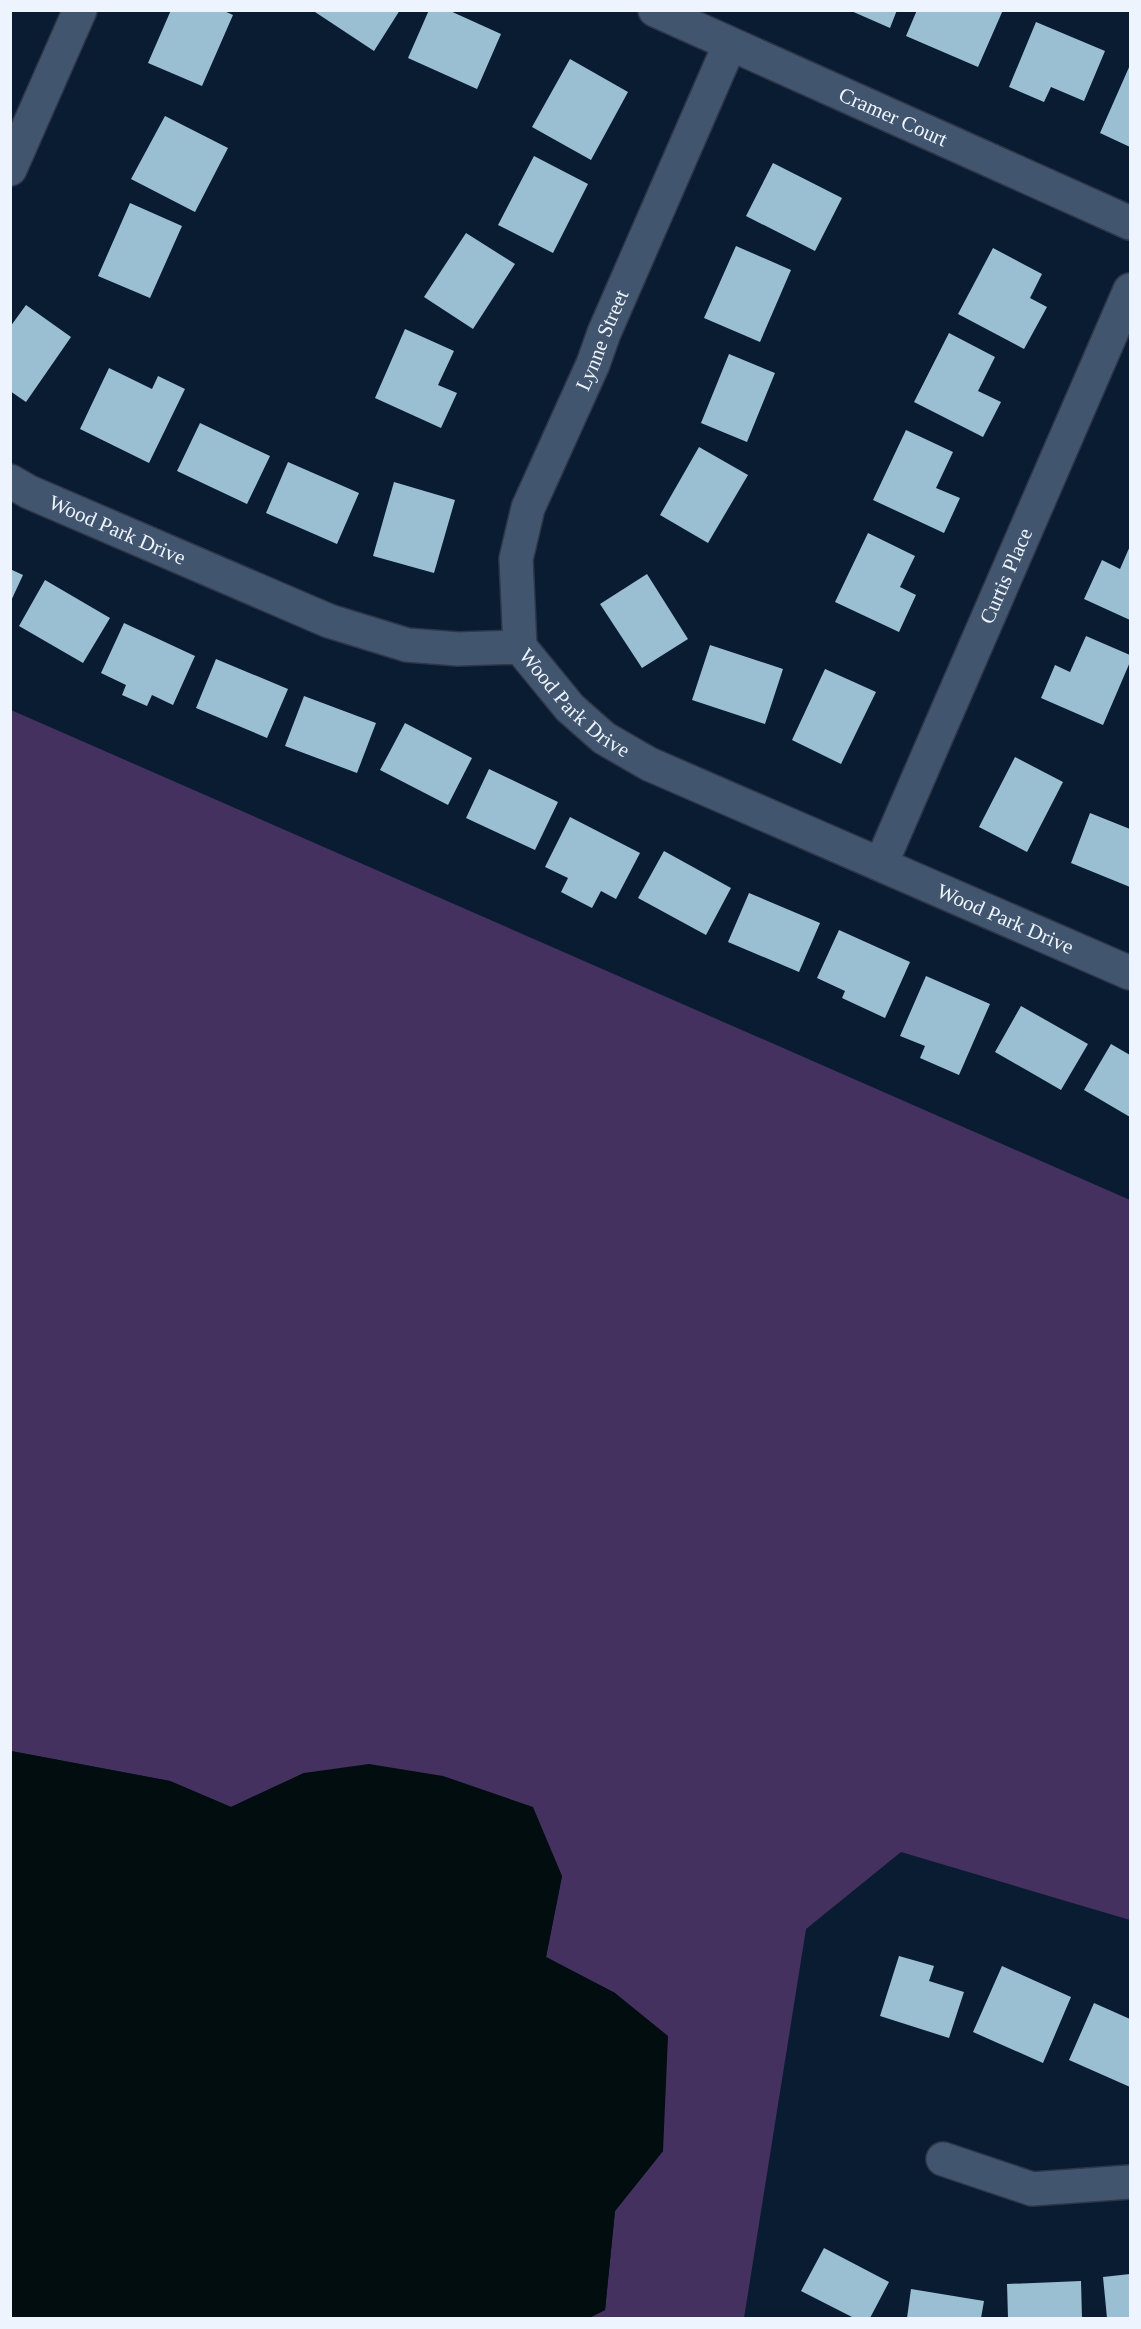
<svg xmlns="http://www.w3.org/2000/svg" width="1141" height="2329" viewBox="0 0 1141 2329" font-family="'Times New Roman',serif">
<style>
.green{fill:#45315f}
.water{fill:#010d0f}
.building{fill:#9abfd3}
.lines{fill:none;stroke-linecap:round;stroke-linejoin:round}
.street-casing{stroke:#2f3647;stroke-width:36}
.street{stroke:#42556f;stroke-width:33}
.labels{text-anchor:middle;dominant-baseline:central;stroke-width:6;stroke-linejoin:round;paint-order:stroke}
.street-label{font-size:21px;fill:#edf4fd;stroke:#031228}
</style>
<rect width="100%" height="100%" fill="#0a1c32"/>
<path class="green" d="M11,710l1119,490v720l-229,-68 -95,77 -62,389h-155l16,-8 10,-99 48,-60 -48,-158 -69,-36 16,-81 -258,-103 -73,34 -61,-26 -159,-30z"/>
<path class="water" d="M11,1751l159,30 61,26 73,-34 65,-9 74,12 90,31 29,69 -16,81 69,36 53,43 -5,115 -48,60 -10,99 -16,8h-578z"/>
<path class="building" d="M171,10h51l11,5 -31,71 -54,-23z
M312,10h88l-26,41z
M429,10h19l53,24 -24,55 -69,-31z
M849,10h48l-7,18z
M917,10h86l-25,57 -72,-31z
M1036,22l69,29 -21,50 -33,-14 -7,15 -35,-15z
M570,59l58,33 -37,68 -59,-33z
M1130,65v82l-30,-14z
M165,116l63,32 -33,64 -64,-33z
M534,156l54,28 -35,69 -55,-28z
M773,163l69,35 -27,53 -69,-35z
M130,203l52,23 -32,72 -52,-22z
M466,233l49,31 -42,65 -49,-32z
M736,246l55,24 -31,72 -56,-24z
M993,248l49,26 -12,24 17,9 -23,42 -66,-35z
M26,305l45,32 -45,65 -16,-11v-64z
M405,329l49,22 -16,34 19,8 -16,35 -66,-30z
M949,333l46,24 -17,34 23,11 -18,35 -69,-35z
M729,354l46,19 -28,69 -46,-19z
M109,368l43,21 6,-13 27,13 -36,74 -69,-34z
M200,423l70,33 -23,48 -70,-33z
M906,430l47,22 -17,36 24,10 -16,35 -71,-33z
M699,447l49,28 -40,68 -48,-28z
M288,462l71,31 -22,51 -71,-31z
M394,482l61,18 -21,73 -61,-17z
M868,533l47,23 -15,31 16,8 -17,37 -64,-30z
M1130,546v74l-46,-21 18,-39 18,9z
M10,569l13,6 -13,28z
M647,574l41,65 -46,29 -42,-64z
M45,580l65,38 -27,45 -64,-37z
M124,623l71,33 -22,49 -21,-10 -5,11 -25,-11 4,-10 -25,-12z
M1086,636l44,19v7l-27,63 -62,-27 14,-33 15,7z
M710,645l73,24 -18,55 -73,-24z
M216,659l72,30 -21,49 -71,-30z
M825,669l51,23 -35,72 -49,-24z
M304,696l72,27 -19,50 -72,-27z
M405,723l67,35 -24,47 -68,-35z
M1015,757l48,25 -36,70 -48,-25z
M489,769l69,33 -23,48 -69,-32z
M1090,813l40,16v58l-59,-24z
M570,817l70,36 -24,46 -15,-8 -9,17 -31,-16 7,-14 -23,-11z
M664,851l67,37 -25,47 -68,-37z
M749,893l71,30 -21,49 -71,-30z
M839,930l71,32 -25,56 -43,-20 3,-7 -28,-13z
M926,976l64,28 -31,71 -39,-17 5,-12 -25,-10z
M1021,1006l67,38 -27,46 -66,-38z
M1111,1044l19,11v62l-46,-27z
M899,1956l35,10 -5,15 35,11 -15,46 -69,-22z
M1002,1966l69,31 -28,66 -70,-31z
M1094,2003l36,16v68l-61,-27z
M824,2248l65,34 -19,36h-16l-53,-27z
M1130,2274v44h-23l-4,-41z
M1081,2281l1,37h-74l-1,-34z
M911,2289l73,12 -3,17h-74z"/>
<g class="lines">
<defs>
<g id="street">
<path id="s1" d="M655,10l475,213"/>
<path d="M10,169l70,-159"/>
<path id="s2" d="M10,481l19,11 300,129 78,24 51,4 62,-2 50,61 34,30 45,26 481,209"/>
<path id="s3" d="M520,647l-4,-88 12,-51 65,-144 11,-31 126,-289"/>
<path id="s4" d="M881,864l249,-574"/>
<path d="M943,2159l89,30 98,-7"/>
</g>
</defs>
<use href="#street" class="street-casing"/>
<use href="#street" class="street"/>
</g>
<g class="labels">
<g class="street-label">
<text stroke="none"><textPath href="#s1" startOffset="261">Cramer Court</textPath></text>
<text stroke="none"><textPath href="#s3" startOffset="324">Lynne Street</textPath></text>
<text stroke="none"><textPath href="#s2" startOffset="118">Wood Park Drive</textPath></text>
<text stroke="none"><textPath href="#s4" startOffset="314">Curtis Place</textPath></text>
<text stroke="none"><textPath href="#s2" startOffset="622">Wood Park Drive</textPath></text>
<text stroke="none"><textPath href="#s2" startOffset="1108">Wood Park Drive</textPath></text>
</g>
</g>
<rect width="1141" height="2329" fill="none" stroke="#edf4fd" stroke-width="24"/>
</svg>
